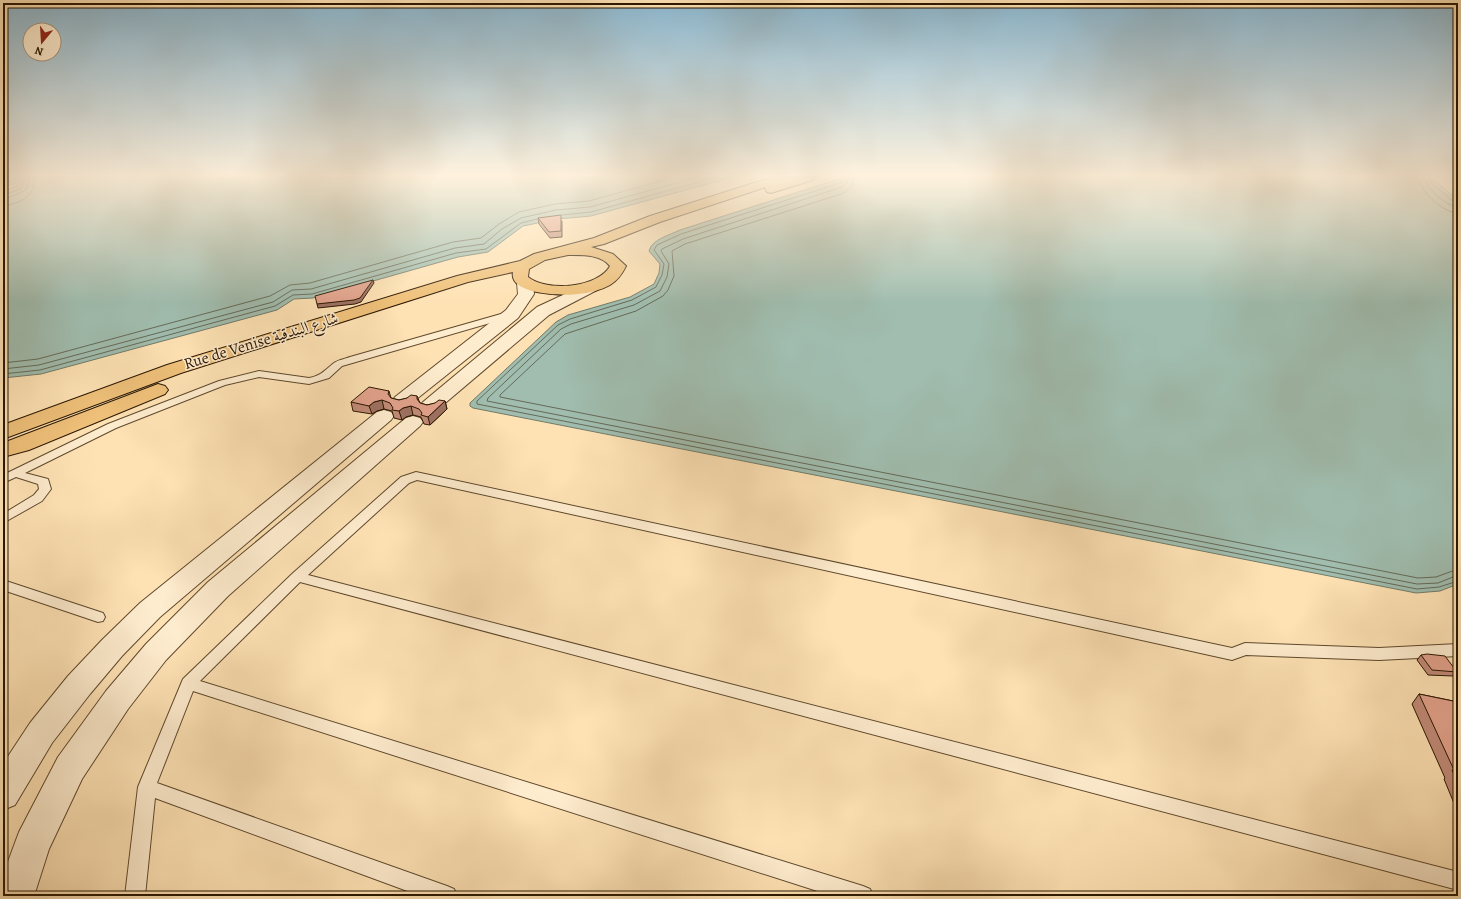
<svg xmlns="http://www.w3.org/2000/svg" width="1461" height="899" viewBox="0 0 1461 899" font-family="Alegreya,Amiri,serif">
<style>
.water{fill:#a0bdaf;stroke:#717a69}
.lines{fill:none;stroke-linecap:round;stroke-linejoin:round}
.shore{stroke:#656a58;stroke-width:1}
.lane-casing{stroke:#5f492d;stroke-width:2}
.street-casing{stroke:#5f492d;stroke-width:2}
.primary-casing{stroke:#2a1600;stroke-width:2}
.lane{fill:#feecce;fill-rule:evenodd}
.street{fill:#feecce;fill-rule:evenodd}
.primary{fill:#efc17a;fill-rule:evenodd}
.wall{fill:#c28b78;stroke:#2a1600}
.shaded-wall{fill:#9e7162;stroke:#2a1600}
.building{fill:#e2a28c;stroke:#2a1600}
.labels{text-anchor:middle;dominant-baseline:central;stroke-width:3;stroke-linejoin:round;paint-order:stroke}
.street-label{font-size:16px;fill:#2a1600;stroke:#feecce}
</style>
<rect width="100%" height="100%" fill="#fee2b4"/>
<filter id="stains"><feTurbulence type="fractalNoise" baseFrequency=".005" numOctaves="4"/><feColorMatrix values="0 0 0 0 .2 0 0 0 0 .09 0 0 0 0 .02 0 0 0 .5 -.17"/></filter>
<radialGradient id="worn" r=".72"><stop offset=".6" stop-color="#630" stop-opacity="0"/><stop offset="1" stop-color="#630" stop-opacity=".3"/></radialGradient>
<path class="water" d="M3,177h29l-5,2 7,-2h699l-142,39 -34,3 -34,7 -35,26 -30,5 -145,41 -19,1 -17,11 -236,64 -38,4v-187l16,-6 6,-4 -22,6z
M845,177h586l27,23v384l-18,7 -24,2 -943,-185 -3,-2v-3l86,-81 12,-7 62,-18 24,-13 5,-11 1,-9 -11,-13c3,-12 21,-16 31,-21z"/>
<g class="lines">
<path class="shore" d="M843,177v4l-3,2 -159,51 -24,11 -3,5 10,14 -2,11 -6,12 -24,13 -62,19 -12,6 -81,76v3l940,185 22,-2 19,-6
M848,177l-1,6 -5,4 -159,52 -21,10 -1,2 8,13 -2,13 -7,14 -26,14 -63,19 -10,5 -73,69 -1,3 930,183 21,-1 20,-8
M854,177l-2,9 -8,7 -159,51 -13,7 2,25 -6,14 -5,6 -27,15 -71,23 -65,61v2l918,181 18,-1 22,-8
M1418,177c4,17 23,33 40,37
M1424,177c4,14 21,27 34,31
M1429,177l1,5 24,20 4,1
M3,183l15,-4 5,1 1,3 -3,6 -18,6
M3,200l23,-10 3,-7 -2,-6
M3,206c16,-2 34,-10 31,-29
M562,215l29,-3 126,-35
M3,363l35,-4 232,-63 20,-11 20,-2 143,-41 28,-4 18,-14 20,-12 36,-8 34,-3 86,-24
M3,369l36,-4 234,-63 19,-12 19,-1 144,-41 29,-4 18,-15 19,-11 35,-8 34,-3 108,-30
M3,374l37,-4 235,-64 18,-11 19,-1 144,-41 30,-4 35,-26 16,-4"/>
<defs>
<path id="lane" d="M508,312l3,1 1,2 -1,2 -169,49 -13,12 -20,6 -50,-7 -34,8 -109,43 -91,45 23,6 3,10 -9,12 -39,22v-9l31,-19 5,-6 -1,-5 -22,-7 -13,6v-8l105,-51 111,-43 40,-10 50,7c12,-2 16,-8 25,-15 4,-3 11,-4 16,-6z
M416,472l816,176 13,-5 134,5 79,-4v12l-79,4 -133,-5 -14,5 -815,-180 -8,3 -101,92 1150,297v18l-1158,-308 -100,99 663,205 7,3 3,7h-40l-640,-205 -36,92 290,103 7,3 3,7h-36l-266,-98 -10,98h-20l13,-109 45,-108 109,-105 109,-97z
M3,580l100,33 2,4 -2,4 -5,1 -95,-32z"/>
<path id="street" d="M525,278l6,2 2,3 1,11 -16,24 -109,87 -7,2 -7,-2 -3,-4 3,-4 111,-87 12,-16 -1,-11 2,-3z
M593,281l6,2 2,3 -2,3 -50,26 -112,95 -7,2 -7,-2 -3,-4 3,-4 114,-95z
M384,410l7,2 3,4 -3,4 -231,197 -38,39 -32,38 -38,49 -37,62 -12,5v-46l27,-41 38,-47 34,-36 38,-37 237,-191z
M413,416l7,2 3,4 -3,4 -192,170 -62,64 -38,49 -46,70 -33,70 -15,47h-31v-21l16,-43 39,-75 48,-66 40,-47 62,-62 198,-164z"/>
<path id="primary" d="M773,177h19l-1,2 5,-2h19l-2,3 -42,13 -4,-1 -2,-3 1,-2 -106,35 -56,22 -13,3 22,7 13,12c-4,8 -8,14 -16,19 -9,5 -21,8 -32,9 -14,2 -70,1 -65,-22l-45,10 -287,91 -178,66v-14l164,-60 290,-89 63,-15 14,-7 60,-16 56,-22zM568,255c15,0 32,-1 42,11 -12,22 -63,26 -82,11l1,-8 16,-9z
M158,384l7,2 3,4 -3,4 -136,56 -26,7v-14z"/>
</defs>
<use href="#lane" class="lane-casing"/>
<use href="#street" class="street-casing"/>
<use href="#primary" class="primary-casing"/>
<use href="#lane" class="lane"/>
<use href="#street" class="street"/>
<use href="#primary" class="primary"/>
</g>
<path class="wall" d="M538,218l24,3v16l-12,1 -11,-14z
M389,391l2,7 8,2 18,-4 3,7 7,2 18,-4 2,8 -17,16 -6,-1 -3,-7 -8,-2 -7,2 -4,3 -8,-2 -2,-7 -8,-2 -7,2 -5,3 -19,-3 -2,-9z
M1421,655l36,17 -4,4 -25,-1 -11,-15z
M1419,694l39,8v111l-14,-34 1,-1 -33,-74z"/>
<path class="shaded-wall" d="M373,280l1,3 -13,19 -6,2 -37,4 -1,-4z
M382,400l2,9 -7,2 -5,3 -3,-8 5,-4z
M445,401l2,8 -17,16 -2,-8z
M411,406l2,9 -7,2 -4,3 -3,-9 4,-3z"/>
<path class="building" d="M561,215v16l-12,1 -11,-14z
M373,280l-13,18 -6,2 -37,4 -2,-8z
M369,387l20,4 -1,3 3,4 8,2 8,-2 4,-3 6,1v3l3,4 7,2 8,-2 4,-3 6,1 -17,16 -7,-2 1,-2 -3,-4 -8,-3 -8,2 -4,3 -7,-1 1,-2 -3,-5 -8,-3 -8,2 -5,4 -18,-4z
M1427,654l18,2 12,16 -25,-2 -11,-15z
M1419,694l39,8v81l-6,-13h2z"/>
<linearGradient id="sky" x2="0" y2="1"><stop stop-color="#8bb8d1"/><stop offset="0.58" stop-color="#fff2dd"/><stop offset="1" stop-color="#fff2dd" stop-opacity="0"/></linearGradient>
<rect width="1461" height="303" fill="url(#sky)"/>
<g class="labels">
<g class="street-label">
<text transform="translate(261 341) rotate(-17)">Rue de Venise شارع البندقية</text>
</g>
</g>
<rect width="1461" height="899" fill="none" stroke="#fee2b4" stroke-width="16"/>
<rect x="4" y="4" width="1453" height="891" fill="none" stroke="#2a1600" stroke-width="2"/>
<rect x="8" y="8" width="1445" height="883" fill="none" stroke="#2a1600"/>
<g transform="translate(42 42) rotate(198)"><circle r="19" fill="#feecce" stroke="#a9967c"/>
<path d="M0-3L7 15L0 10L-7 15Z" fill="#8f2418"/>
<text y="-6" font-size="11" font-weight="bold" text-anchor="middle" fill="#2a1600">N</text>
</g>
<rect width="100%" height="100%" filter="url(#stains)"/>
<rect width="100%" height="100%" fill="url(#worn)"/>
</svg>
